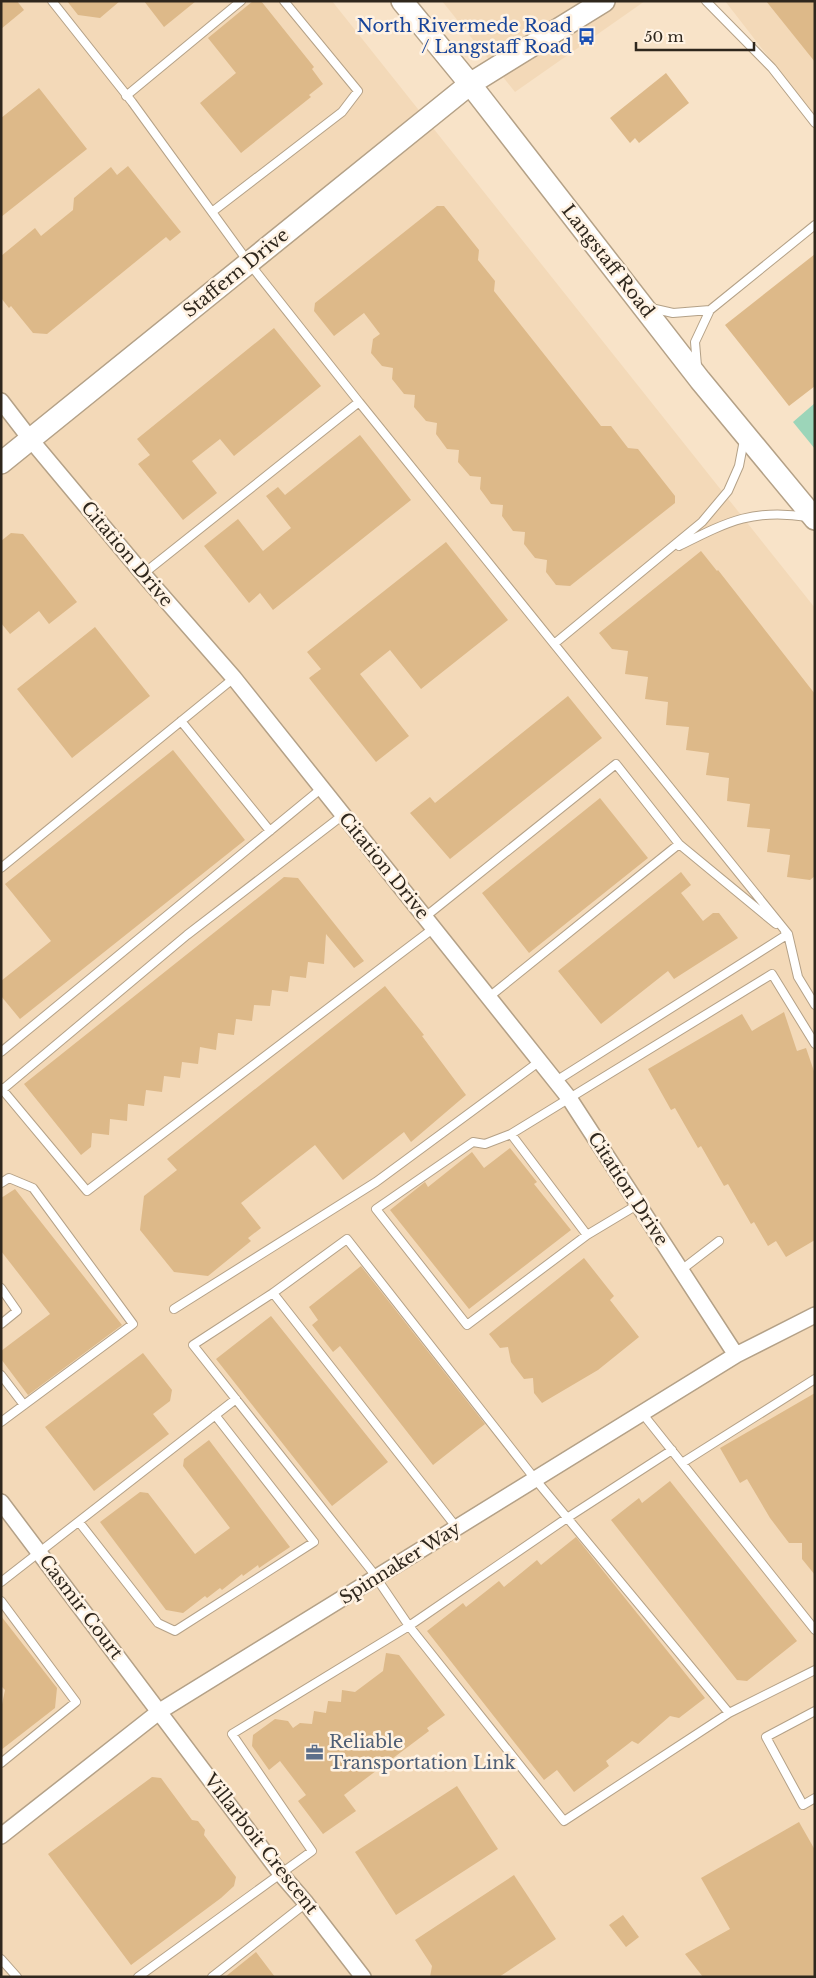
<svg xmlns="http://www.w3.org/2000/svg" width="816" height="1978" viewBox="0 0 816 1978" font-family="'Libre Baskerville',serif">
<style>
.built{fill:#f3d9b8}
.green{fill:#9cd5b9}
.building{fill:#ddb989}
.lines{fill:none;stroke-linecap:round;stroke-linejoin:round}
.lane-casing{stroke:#b4a187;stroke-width:10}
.street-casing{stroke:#b4a187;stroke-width:18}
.secondary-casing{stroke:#b4a187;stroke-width:24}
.lane{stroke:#fff;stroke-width:8}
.street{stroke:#fff;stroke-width:15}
.secondary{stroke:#fff;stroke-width:21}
.labels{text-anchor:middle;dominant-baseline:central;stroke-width:5;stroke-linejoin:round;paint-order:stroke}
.transit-label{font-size:18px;fill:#164399;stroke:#fff2e2;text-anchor:end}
.street-label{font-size:18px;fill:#2f271d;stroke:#fff2e2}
.service-label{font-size:18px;fill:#4e5e75;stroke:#fff2e2;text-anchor:start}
</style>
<rect width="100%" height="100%" fill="#f8e3c8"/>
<path class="built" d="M1,1h331l483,607v1369h-814z
M442,1h203l-130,91z
M725,1h90v116z"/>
<path class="green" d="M815,403v46l-22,-27z"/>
<path class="building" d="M1,1h16l7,9 -23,19z
M67,1h53l-20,17 -22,-3z
M144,1h52l-32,26z
M253,1h8l53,66 -2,2 11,15 -14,11 2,2 -70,56 -41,-50 36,-30 -28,-35z
M766,1h49v61z
M666,73l23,30 -50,40 -4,-5 -5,5 -20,-25z
M39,88l48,61 -86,68v-99z
M128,166l53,66 -11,9 -4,-4 -119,97 -14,-1 -22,-27 -2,2 -8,-10v-42l34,-28 6,8 32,-26 1,-12 37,-31 6,8z
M437,206h7l35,44 -1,10 17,21 -1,10 107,135h10l17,22 10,1 37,47v7l-105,83 -14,-1 -10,-13 1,-12 -12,-2 -11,-14 1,-12 -12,-1 -11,-15 1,-11 -12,-1 -11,-15 1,-12 -11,-1 -12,-14 1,-12 -12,-1 -11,-15 1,-11 -11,-2 -12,-14 1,-12 -11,-1 -12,-15 1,-11 -11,-2 -11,-13 2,-14 7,-5 -16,-21 -30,23 -20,-25 1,-8z
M815,254v132l-26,20 -64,-81z
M274,328l47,58 -87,70 -14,-17 -28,22 25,32 -34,27 -45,-56 12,-9 -13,-16z
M360,435l51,65 -138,110 -13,-17 -11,10 -45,-57 34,-27 25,32 28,-23 -25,-32 12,-9 7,8z
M11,533l12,1 54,68 -28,22 -10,-13 -29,23 -9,-11v-82z
M446,542l62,78 -87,69 -31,-39 -30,24 49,62 -33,26 -67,-84 12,-9 -14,-17z
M701,551l16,20 1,-1 97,124v182l-5,4 -23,-3 3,-22 -23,-3 3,-23 -23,-2 3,-23 -23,-3 2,-23 -23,-3 3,-22 -23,-3 3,-23 -23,-2 2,-23 -23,-3 3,-22 -23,-3 3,-23 -16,-2 -13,-16z
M95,627l55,69 -78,62 -55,-69z
M568,696l34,42 -152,121 -40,-46 20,-16 5,6z
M173,750l72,90 -225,179 -19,-23v-15l50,-40 -46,-57z
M600,798l48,60 -119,95 -47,-60z
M681,872l10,13 -10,8 22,28 10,-8h6l19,25 -64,41 -6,-8 -67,53 -43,-53z
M284,877l14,1 66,83 -10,7 -28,-34 -2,30 -16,-2 -2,16 -16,-2 -2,16 -16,-2 -2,16 -16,-1 -2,16 -16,-2 -2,16 -16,-2 -2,17 -16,-3 -2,17 -16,-2 -2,16 -16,-2 -2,16 -16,-2 -2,16 -16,-2 -1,17 -17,-2 -1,16 -17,-2 -1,14 -10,8 -57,-71z
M385,986l39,49 -2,1 44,59 -55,47 -7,-10 -61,48 -28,-35 -74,58 20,25 -13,10 3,3 -43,35 -34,-4 -34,-42 4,-34 33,-26 -10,-11z
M784,1012l13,39 9,-3 9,26v166l-29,17 -10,-16 -8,5 -14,-24 -3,2 -23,-40 -4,2 -23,-40 -3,2 -23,-40 -4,2 -23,-41 94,-55 10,17z
M510,1148l27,34 -3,2 37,46 -102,79 -79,-99 35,-28 3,5 44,-35 12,16z
M15,1189l107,136 -94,70 -27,-36v-8l49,-37 -49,-63v-53z
M584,1258l30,38 -4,4 29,37 -41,33 -56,33 -8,-10 -1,-15 -9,1 -13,-17 -3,-15 -8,1 -11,-14z
M361,1266l124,158 -52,41 -93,-119 -7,6 -21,-27 6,-5 -9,-13z
M271,1316l117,146 -56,44 -116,-147z
M143,1353l29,37 -2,11 -17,13 16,20 -75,57 -49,-64z
M815,1393v182l-13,-16v-16h-13l-19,-25 -23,-39 -7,4 -20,-35z
M209,1440l81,107 -31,21 -1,-3 -15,11 -1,-2 -20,16 -2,-2 -13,10 -2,-2 -22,17 -17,-3 -66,-88 40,-30 8,1 47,61 35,-26 -47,-62 1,-7z
M670,1481l127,160 -50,40 -10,-1 -126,-160 28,-22 3,5z
M576,1537l129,161 -26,20 -9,-2 -32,28 -6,-3 -26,20 3,5 -35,26 -17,-22 -13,10 -117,-149 36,-28 3,4 33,-26 5,6 33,-27 4,5z
M1,1616l56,72 -2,20 -54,42v-41l4,-19 -4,-4z
M386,1653l13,2 46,60 -18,13 2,3 -85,64 12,16 -33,23 -25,-33 8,-6 -26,-34 -11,9 -17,-24 1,-11 22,-16 13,2 5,7 7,-5 12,1 2,-13 12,2 2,-12 13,1 1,-12 13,2 28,-21z
M152,1777l9,1 31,42 6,1 7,9 -1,5 32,42 -2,9 -13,12 -90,67 -83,-111z
M457,1786l41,63 -102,66 -41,-63z
M799,1822l16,28v127h-112l-18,-23 45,-25 -29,-51z
M514,1875l42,64 -57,38h-69l2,-11 -17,-26z
M623,1915l16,22 -13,10 -17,-22z
M256,1952l19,25h-50z"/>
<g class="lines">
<defs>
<path id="lane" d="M52,1l80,101 117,161 110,139 -216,172
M706,1l66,67 43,55
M126,96l115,-95
M212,212l130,-100 16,-21 -74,-90
M651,308l22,5 37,-3
M697,366l-2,-24 15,-32 105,-85
M359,402l429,532 10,43 17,28
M679,546c48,-24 74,-38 129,-29
M554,644l148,-122 26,-31 11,-25 5,-26
M181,721l89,110
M679,844l97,80
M1,868l233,-190
M425,917l191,-153 63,80 -190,153
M1,1052l321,-264
M556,1081l232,-147 -3,-3
M1,1088l86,103 347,-263
M2,1090l185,-155 156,-120
M511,1134l-26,10 -12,-2 -97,67 91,116 120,-90
M1,1183l8,-5 24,10 100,136 -132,98
M637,1205l-50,30 -76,-101 261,-160 43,70
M680,1271l39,-30
M1,1288l16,23 -16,13
M273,1293l184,235
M174,1309l202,-127 164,-121
M1,1375l23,30
M642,1413l173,217
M682,1463l133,-84
M79,1522l79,101 17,8 139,-89 -99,-127
M1,1582l235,-183
M1,1601l75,101 -75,61
M815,1711l-49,26 37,68 12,-7
M729,1713l-194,-234 -188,-240 -74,54 -80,52 178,225 38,56 155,195 165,-108 86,-43
M1,1959l16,18
M138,1977l174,-126 -80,-117 177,-108 158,-108 105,-68
M212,1977l94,-74"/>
<path id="street" d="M1,401l30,39 112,134 91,104 335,420 167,257
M1,1502l280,372 25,29 57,74
M1,1836l159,-125 576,-356 79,-40"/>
<path id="secondary" d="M402,1l68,83 230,296 115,139
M1,463l469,-379 134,-83"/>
</defs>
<use href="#lane" class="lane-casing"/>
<use href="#street" class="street-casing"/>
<use href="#secondary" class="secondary-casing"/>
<use href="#lane" class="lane"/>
<use href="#street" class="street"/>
<use href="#secondary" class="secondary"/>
</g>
<defs>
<symbol id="bus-bare" viewBox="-9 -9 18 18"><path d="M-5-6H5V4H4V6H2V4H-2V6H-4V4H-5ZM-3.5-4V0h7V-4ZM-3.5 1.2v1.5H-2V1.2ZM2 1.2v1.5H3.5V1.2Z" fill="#1a4fb4" stroke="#fff2e2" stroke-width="2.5" paint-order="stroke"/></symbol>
<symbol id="office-bare" viewBox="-9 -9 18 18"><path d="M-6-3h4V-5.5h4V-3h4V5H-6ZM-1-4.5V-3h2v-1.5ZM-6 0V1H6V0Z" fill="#5c6f8a" stroke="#fff2e2" stroke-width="2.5" paint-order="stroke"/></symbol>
</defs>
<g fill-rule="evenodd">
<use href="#bus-bare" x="574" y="24" width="25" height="25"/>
<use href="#office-bare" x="302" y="1740" width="25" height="25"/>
</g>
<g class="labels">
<g class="transit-label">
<text x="572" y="26">North Rivermede Road<tspan x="572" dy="21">/ Langstaff Road</tspan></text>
</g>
<g class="street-label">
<text transform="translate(608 261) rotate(52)">Langstaff Road</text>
<text transform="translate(236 273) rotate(-39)">Staffern Drive</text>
<text transform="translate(127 554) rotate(50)">Citation Drive</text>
<text transform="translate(384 866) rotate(51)">Citation Drive</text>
<text transform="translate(628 1189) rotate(57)">Citation Drive</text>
<text transform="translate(400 1563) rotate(-32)">Spinnaker Way</text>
<text transform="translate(81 1607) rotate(53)">Casmir Court</text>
<text transform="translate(261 1844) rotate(52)">Villarboit Crescent</text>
</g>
<g class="service-label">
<text x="329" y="1742">Reliable<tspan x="329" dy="21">Transportation Link</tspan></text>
</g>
</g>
<rect width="816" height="1978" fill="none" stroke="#2f271d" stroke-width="5"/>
<path d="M636 42v8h118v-8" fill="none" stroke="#2f271d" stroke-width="2.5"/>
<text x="644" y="42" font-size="15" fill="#2f271d" stroke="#fff2e2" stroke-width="4" paint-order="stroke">50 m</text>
</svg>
